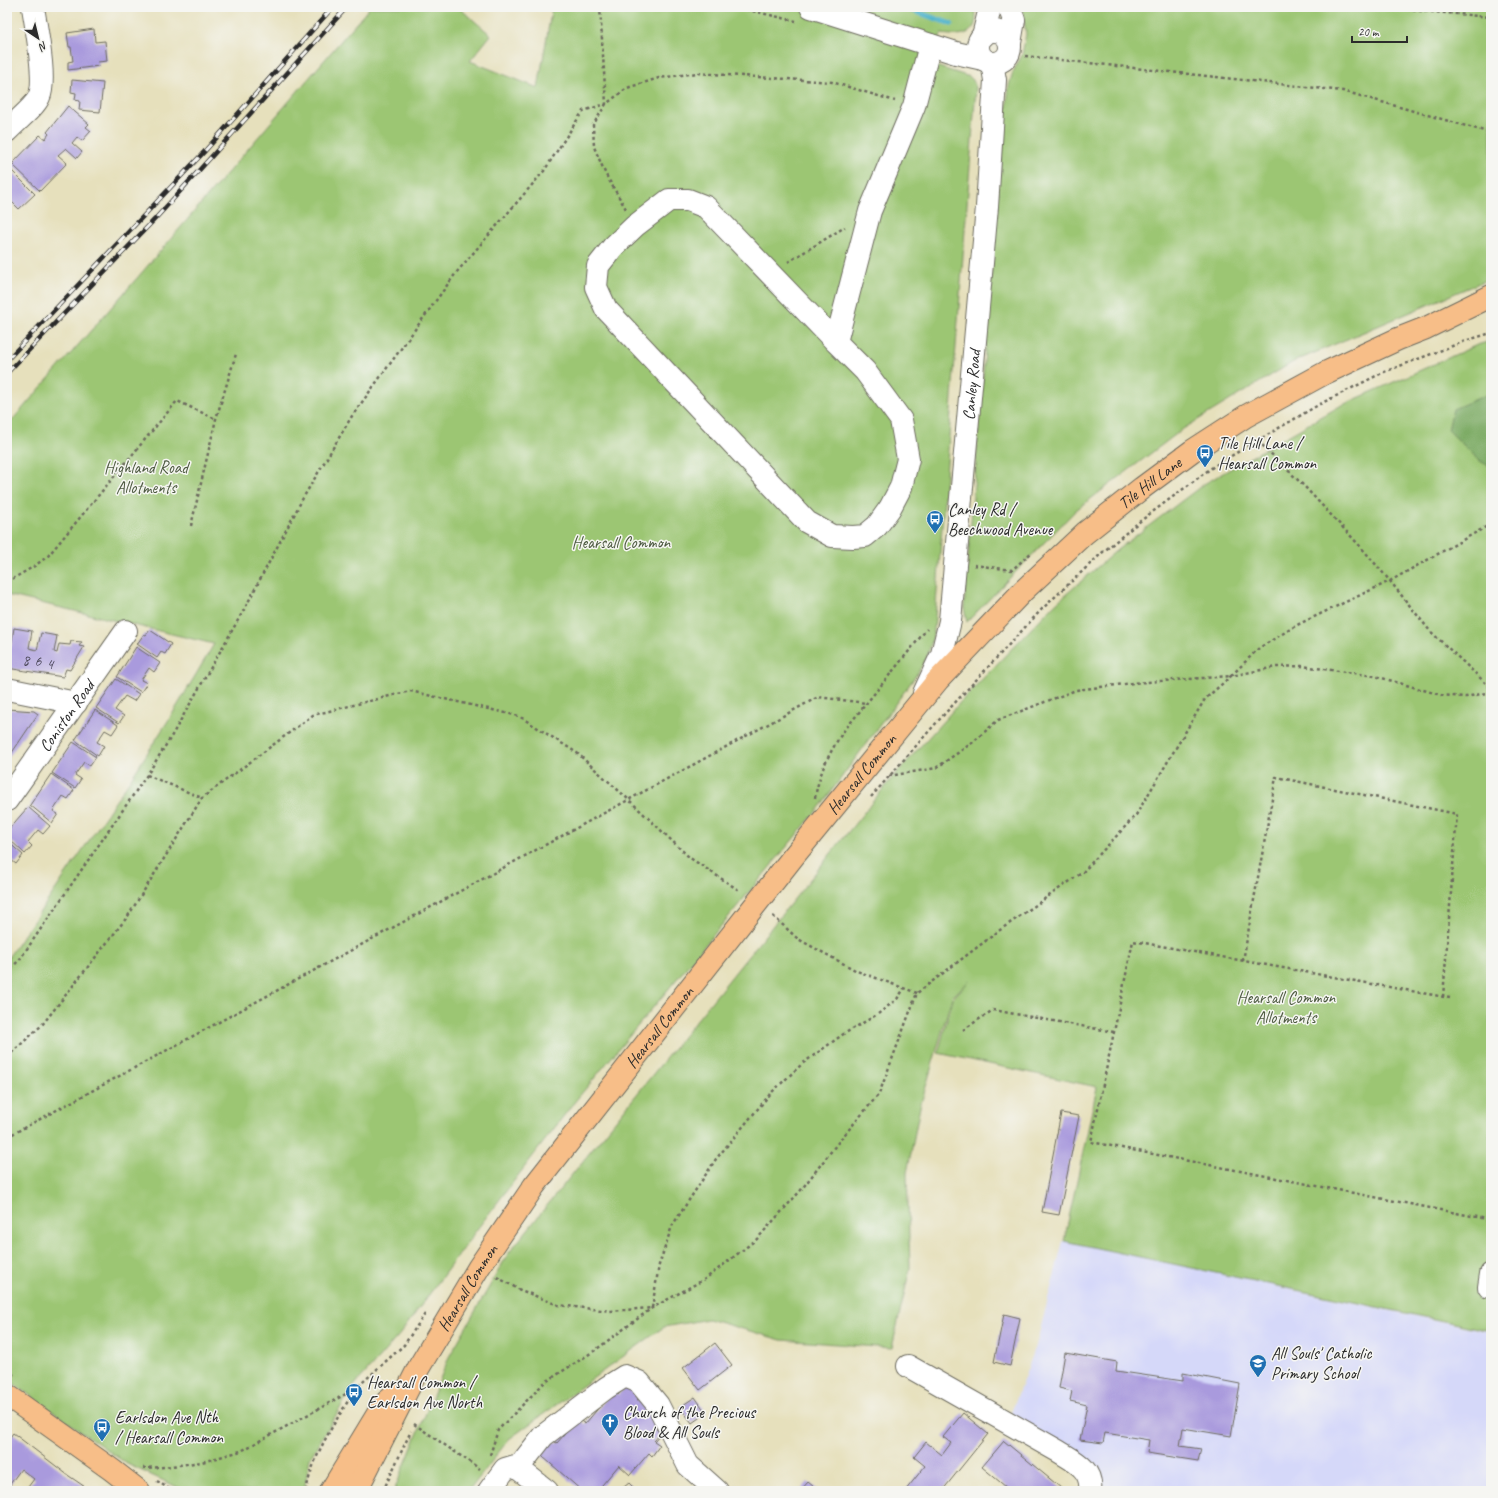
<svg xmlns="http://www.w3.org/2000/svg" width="1498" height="1498" viewBox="0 0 1498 1498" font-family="Caveat,sans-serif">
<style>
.built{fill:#d5d8f9}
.green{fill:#9cc673;stroke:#64784f}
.forest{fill:#7dab65;stroke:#546b48}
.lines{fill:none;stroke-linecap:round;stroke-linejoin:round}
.stream{stroke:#4ab1c9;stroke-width:5.5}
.building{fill:#a99add}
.minor-casing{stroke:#6c6a5e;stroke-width:24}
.major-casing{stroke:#6c6a5e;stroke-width:24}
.path{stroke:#6c6a5e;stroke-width:2.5;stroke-dasharray:3 3;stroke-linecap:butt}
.minor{stroke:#fff;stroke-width:22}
.major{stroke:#f7be88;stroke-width:22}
.rail-casing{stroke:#2b2b2b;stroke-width:4.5}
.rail{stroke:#f6f6f2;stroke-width:3;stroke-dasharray:9;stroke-linecap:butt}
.labels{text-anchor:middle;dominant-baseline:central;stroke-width:3;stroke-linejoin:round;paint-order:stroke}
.number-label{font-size:15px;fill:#4a4758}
.street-label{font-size:17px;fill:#2b2b2b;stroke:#f6f6f2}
.poi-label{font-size:17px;fill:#2b2b2b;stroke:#f6f6f2;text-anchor:start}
.park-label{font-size:17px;fill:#4d5a41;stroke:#f6f6f2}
</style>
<rect width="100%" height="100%" fill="#f6f6f2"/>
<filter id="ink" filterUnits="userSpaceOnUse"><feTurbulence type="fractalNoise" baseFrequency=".025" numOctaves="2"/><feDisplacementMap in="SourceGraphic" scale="8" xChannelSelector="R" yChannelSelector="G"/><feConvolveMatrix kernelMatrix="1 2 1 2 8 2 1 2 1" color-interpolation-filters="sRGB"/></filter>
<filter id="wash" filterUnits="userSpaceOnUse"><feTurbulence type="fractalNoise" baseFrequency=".012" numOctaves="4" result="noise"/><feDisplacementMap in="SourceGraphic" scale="16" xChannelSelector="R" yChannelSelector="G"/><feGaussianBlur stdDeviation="0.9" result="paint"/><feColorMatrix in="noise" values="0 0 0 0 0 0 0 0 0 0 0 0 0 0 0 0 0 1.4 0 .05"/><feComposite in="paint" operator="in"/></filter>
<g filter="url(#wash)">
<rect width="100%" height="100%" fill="#e6e0bc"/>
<path class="built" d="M1063,1241l428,91v78l-2,17 2,5v59h-400l-13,-20 -72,-45 30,-80z"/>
<path class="green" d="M370,7h88l33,28 -21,26 68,27 14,-81h423c5,28 -11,30 -34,27l-9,31 38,12 3,3 3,8 -42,542c-3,19 -8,30 -19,47l-96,131 -247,297 -91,119 -81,110 -47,53 -43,71 -6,33h-118l-59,-27 -120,-85v-420l51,-73 74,-109 41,-64 41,-69 -207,-49v-169l131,-149z
M1020,7h471v271l-198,84 -110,67 -107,81 -109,112 -3,-14 36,-440 9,-83 4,-13 9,-17 4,-21 -3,-21z
M1491,341v990l-427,-90 33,-154 -159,-34 15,-55 16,-17 -17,16 -32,110 -13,66 3,95 -18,80 -111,-8 -73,-21 -44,8 -155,112 -40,52h-75l55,-134 59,-103 383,-475 74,-82 90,-93 62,-54 87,-66 136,-78 137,-61z"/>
<path class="forest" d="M1491,393v74l-11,-6 -32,-31 5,-21z"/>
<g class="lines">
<path class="stream" d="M903,7l48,17"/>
</g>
<g id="blocks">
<path class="building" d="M94,29l1,13 10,-1 2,20 -9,1 1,4 -31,4v-8l5,-1 -2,-14h-2l-2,-14z
M72,80l31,3 -3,29 -21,-2 1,-9 -5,-1 1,-7 -5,-1z
M68,106l21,18 -3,3 5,4 -9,10 -5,-4 -5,6 10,9 -5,6 -11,-10 -8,7 9,8 -27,28 -28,-27 28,-29 5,4 4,-5 -2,-2z
M8,167l27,27 -16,15 -9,-9 -3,3v-34z
M14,628l18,3 -3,17 8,2 4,-17 16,3 -3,16 3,1 2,-9 11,1 1,-4 11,1 -3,4 5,1 -14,23 -4,-1 -3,8 -56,-9v-23l4,1z
M150,630l21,14 -6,10 -4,-2 -4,6 -20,-14 7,-10 2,1z
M136,647l24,16 -6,9 -5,-4 -8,12 6,3 -6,9 -24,-15z
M116,679l23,15 -5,7 -9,-5 -10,14 9,6 -5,7 -23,-15z
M7,709l27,2 4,3 -31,46z
M95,710l23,15 -6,9 -7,-4 -8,12 7,4 -6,10 -23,-16z
M73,742l23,15 -6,9 -6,-4 -9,13 6,4 -6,9 -23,-15z
M51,774l23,16 -6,9 -5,-3 -10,15 5,3 -6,9 -22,-18z
M28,807l22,19 -7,8 -5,-4 -10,12 4,4 -7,8 -18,-17v-6z
M7,841l16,14 -7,9 -5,-4 -4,4z
M1061,1113l18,3 -20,99 -17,-3z
M1004,1314l16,4 -10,48 -16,-4z
M715,1343l17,22 -32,25 -17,-22z
M1065,1353l52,9 -1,9 67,10v-8l57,11 -9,52 -48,-8 -3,18 21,3 -3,12 -51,-8 2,-13 -44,-7 -2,10 -23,-3 7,-35 -17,-4 2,-10 -13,-3z
M626,1386l13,11 -2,3 4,-1 19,20 -6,8 7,6 -7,8 6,4 -8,11 -3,-3 -19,22 -11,-10 -22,26h-15l-39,-34 -2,-4 10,-13 6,3 21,-24 7,5 28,-33 5,4z
M695,1397l11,16 -14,10 -12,-16z
M963,1413l25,21 -46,57h-37l20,-25 -11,-9 12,-15 16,13 9,-12 -8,-6z
M13,1433l56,43 22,15h-66l9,-12 -13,-10 -13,18 -1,-46z
M1004,1441l57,47 -2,3h-56l3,-4 -24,-20z
M808,1482l11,9h-19z
M629,1483l6,6 -2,2h-14z"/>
</g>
</g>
<g filter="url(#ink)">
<use href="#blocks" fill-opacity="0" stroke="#6c6a5e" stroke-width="1"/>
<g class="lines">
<defs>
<g id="minor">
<path d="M811,7l145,46 27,6"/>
<path d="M1009,7l5,13 -4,23"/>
<circle cx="994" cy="47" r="16"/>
<path d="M983,36l6,-24v-5"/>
<path d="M7,131c9,-10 27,-23 32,-34 8,-16 -3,-70 -6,-90"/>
<path d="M836,342l-130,-135 -18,-7h-19l-34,26 -22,21 -15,19 -2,21 10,22 201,213 25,14 21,1 12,-1 12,-10 13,-18 11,-21 7,-28 -7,-39 -36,-49 -29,-29 34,-131 44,-105 16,-61"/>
<path d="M7,689l69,14"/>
<path id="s1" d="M924,693l18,-39 8,-33 37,-414 8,-127 -3,-17"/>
<path id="s2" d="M7,800l119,-169"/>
<path d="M1489,1287l2,-13"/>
<path d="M908,1366l150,85c16,10 35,18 32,40"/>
<path d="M518,1468l25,-32 63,-48 19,-12 14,6 19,23 30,60 29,26"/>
<path d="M489,1491l16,-22 10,-3 32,25"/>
</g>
<g id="major">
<path d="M7,1395l105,75 27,21"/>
<path d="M331,1491l51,-84 12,-13"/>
<path id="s3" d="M356,1491l63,-124 60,-100 55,-81 259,-329 145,-177 85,-89 62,-58 57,-45 50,-37 54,-35 79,-43 73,-34 28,-11 65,-32"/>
</g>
</defs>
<use href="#minor" class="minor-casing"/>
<use href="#major" class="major-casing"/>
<path class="path" d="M735,7l61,14
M1377,7l114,10
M1025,56l318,35 148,42
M626,209l-20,-34 -12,-28 -1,-22 13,-21 21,-16 32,-10 38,-5 135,9 63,19
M788,262l57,-35
M1258,441l46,45 56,60 30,35 40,50 61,57
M191,526l25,-107 20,-65
M974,565l38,5 20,-18
M7,582l26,-15 15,-11 129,-155 39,18
M147,775l55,23
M889,776l47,-8 36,-25 26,-23 78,-30 57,-7 98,-7 28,-28 38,-23 93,-44 101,-57
M871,797l67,-76 104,-112 61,-57 36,-30 75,-56 106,-62 64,-32 84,-32 23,-7
M815,798c4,-25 14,-45 28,-66l84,-103
M773,916l25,23 59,32 60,22
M1243,961l33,-184 181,37 -14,183
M7,973l13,-14 127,-184 24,-38 74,-129 58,-110 49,-82 104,-143 88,-102 39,-60 23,-7 -6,-97
M1450,998l-317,-57 -42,201 391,76 9,5
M963,1030l30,-20 121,22
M7,1057l35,-32 86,-109 74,-118 111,-83 97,-24 109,25 58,37 51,46 62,59 50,33
M7,1137l811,-440 48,6
M497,1277l21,12 40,16 52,6 42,-3 7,-43 13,-39 44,-67 55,-66 31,-29 40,-29 36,-21 19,-15 7,-10
M7,1371l7,4
M414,1424l66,45
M490,1455l8,-25 46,-47 50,-32 58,-43 53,-29 52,-40 44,-49 39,-50 39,-46 38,-101 83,-63 83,-58 53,-57 69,-116 26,-23 45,-9 26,-1 73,10 66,19 25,2 25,-5
M143,1468l21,-1 38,-5 39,-11 114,-62 49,-44 21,-31
M157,1481l15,10
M306,1491c7,-37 29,-69 49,-101
M383,1491l28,-60"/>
<use href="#minor" class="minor"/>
<use href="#major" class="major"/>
<defs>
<path id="rail" d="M7,360l197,-208 129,-145
M7,373l148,-154 192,-212"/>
</defs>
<use href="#rail" class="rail-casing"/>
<use href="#rail" class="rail"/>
</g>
</g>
<defs>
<symbol id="bus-pin" viewBox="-11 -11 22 30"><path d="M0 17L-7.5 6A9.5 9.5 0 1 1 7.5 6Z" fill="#1f6fb2" stroke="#f6f6f2"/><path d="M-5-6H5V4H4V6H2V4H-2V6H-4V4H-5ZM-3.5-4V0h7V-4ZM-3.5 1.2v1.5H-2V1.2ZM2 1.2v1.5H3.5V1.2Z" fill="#fff"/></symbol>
<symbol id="school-pin" viewBox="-11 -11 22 30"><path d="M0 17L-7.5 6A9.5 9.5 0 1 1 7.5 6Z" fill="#1f6fb2" stroke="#f6f6f2"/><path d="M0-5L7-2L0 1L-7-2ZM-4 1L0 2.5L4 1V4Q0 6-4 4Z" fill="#fff"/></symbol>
<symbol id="church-pin" viewBox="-11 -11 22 30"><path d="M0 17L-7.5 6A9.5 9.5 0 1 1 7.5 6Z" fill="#1f6fb2" stroke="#f6f6f2"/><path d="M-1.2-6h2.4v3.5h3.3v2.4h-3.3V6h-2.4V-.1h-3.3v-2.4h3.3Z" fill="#fff"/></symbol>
</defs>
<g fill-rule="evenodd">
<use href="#bus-pin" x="1195" y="443" width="20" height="27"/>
<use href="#bus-pin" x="925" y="509" width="20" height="27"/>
<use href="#school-pin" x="1248" y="1353" width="20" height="27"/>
<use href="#bus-pin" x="344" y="1382" width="20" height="27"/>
<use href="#church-pin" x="600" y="1412" width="20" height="27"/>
<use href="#bus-pin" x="92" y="1417" width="20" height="27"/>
</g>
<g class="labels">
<g class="number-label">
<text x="26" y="660">8</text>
<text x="38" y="661">6</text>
<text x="50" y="664">4</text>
</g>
<g class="street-label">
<text stroke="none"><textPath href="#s1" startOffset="314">Canley Road</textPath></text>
<text stroke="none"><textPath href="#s3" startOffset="1291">Tile Hill Lane</textPath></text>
<text stroke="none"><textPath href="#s2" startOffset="103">Coniston Road</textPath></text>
<text stroke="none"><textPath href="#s3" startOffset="880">Hearsall Common</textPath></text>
<text stroke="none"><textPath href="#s3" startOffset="556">Hearsall Common</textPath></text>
<text stroke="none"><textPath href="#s3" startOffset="232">Hearsall Common</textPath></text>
</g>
<g class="poi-label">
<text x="1218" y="443">Tile Hill Lane /<tspan x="1218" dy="20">Hearsall Common</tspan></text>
<text x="948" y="509">Canley Rd /<tspan x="948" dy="20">Beechwood Avenue</tspan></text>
<text x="1271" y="1353">All Souls' Catholic<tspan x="1271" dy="20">Primary School</tspan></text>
<text x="367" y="1382">Hearsall Common /<tspan x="367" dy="20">Earlsdon Ave North</tspan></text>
<text x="623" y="1412">Church of the Precious<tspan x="623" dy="20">Blood &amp; All Souls</tspan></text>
<text x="115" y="1417">Earlsdon Ave Nth<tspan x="115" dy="20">/ Hearsall Common</tspan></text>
</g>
<g class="park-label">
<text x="146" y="467">Highland Road<tspan x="146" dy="20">Allotments</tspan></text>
<text x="621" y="542">Hearsall Common</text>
<text x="1286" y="997">Hearsall Common<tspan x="1286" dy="20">Allotments</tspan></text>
</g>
</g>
<rect width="1498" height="1498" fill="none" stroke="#f6f6f2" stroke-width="24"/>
<g transform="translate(38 38) rotate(145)" stroke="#f6f6f2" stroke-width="3" paint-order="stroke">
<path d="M0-3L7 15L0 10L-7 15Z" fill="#2b2b2b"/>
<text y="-6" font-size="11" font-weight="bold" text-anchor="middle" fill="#2b2b2b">N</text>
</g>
<path d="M1352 36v6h55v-6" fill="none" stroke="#2b2b2b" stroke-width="2"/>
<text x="1358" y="36" font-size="12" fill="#2b2b2b" stroke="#f6f6f2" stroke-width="3" paint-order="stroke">20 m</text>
</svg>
